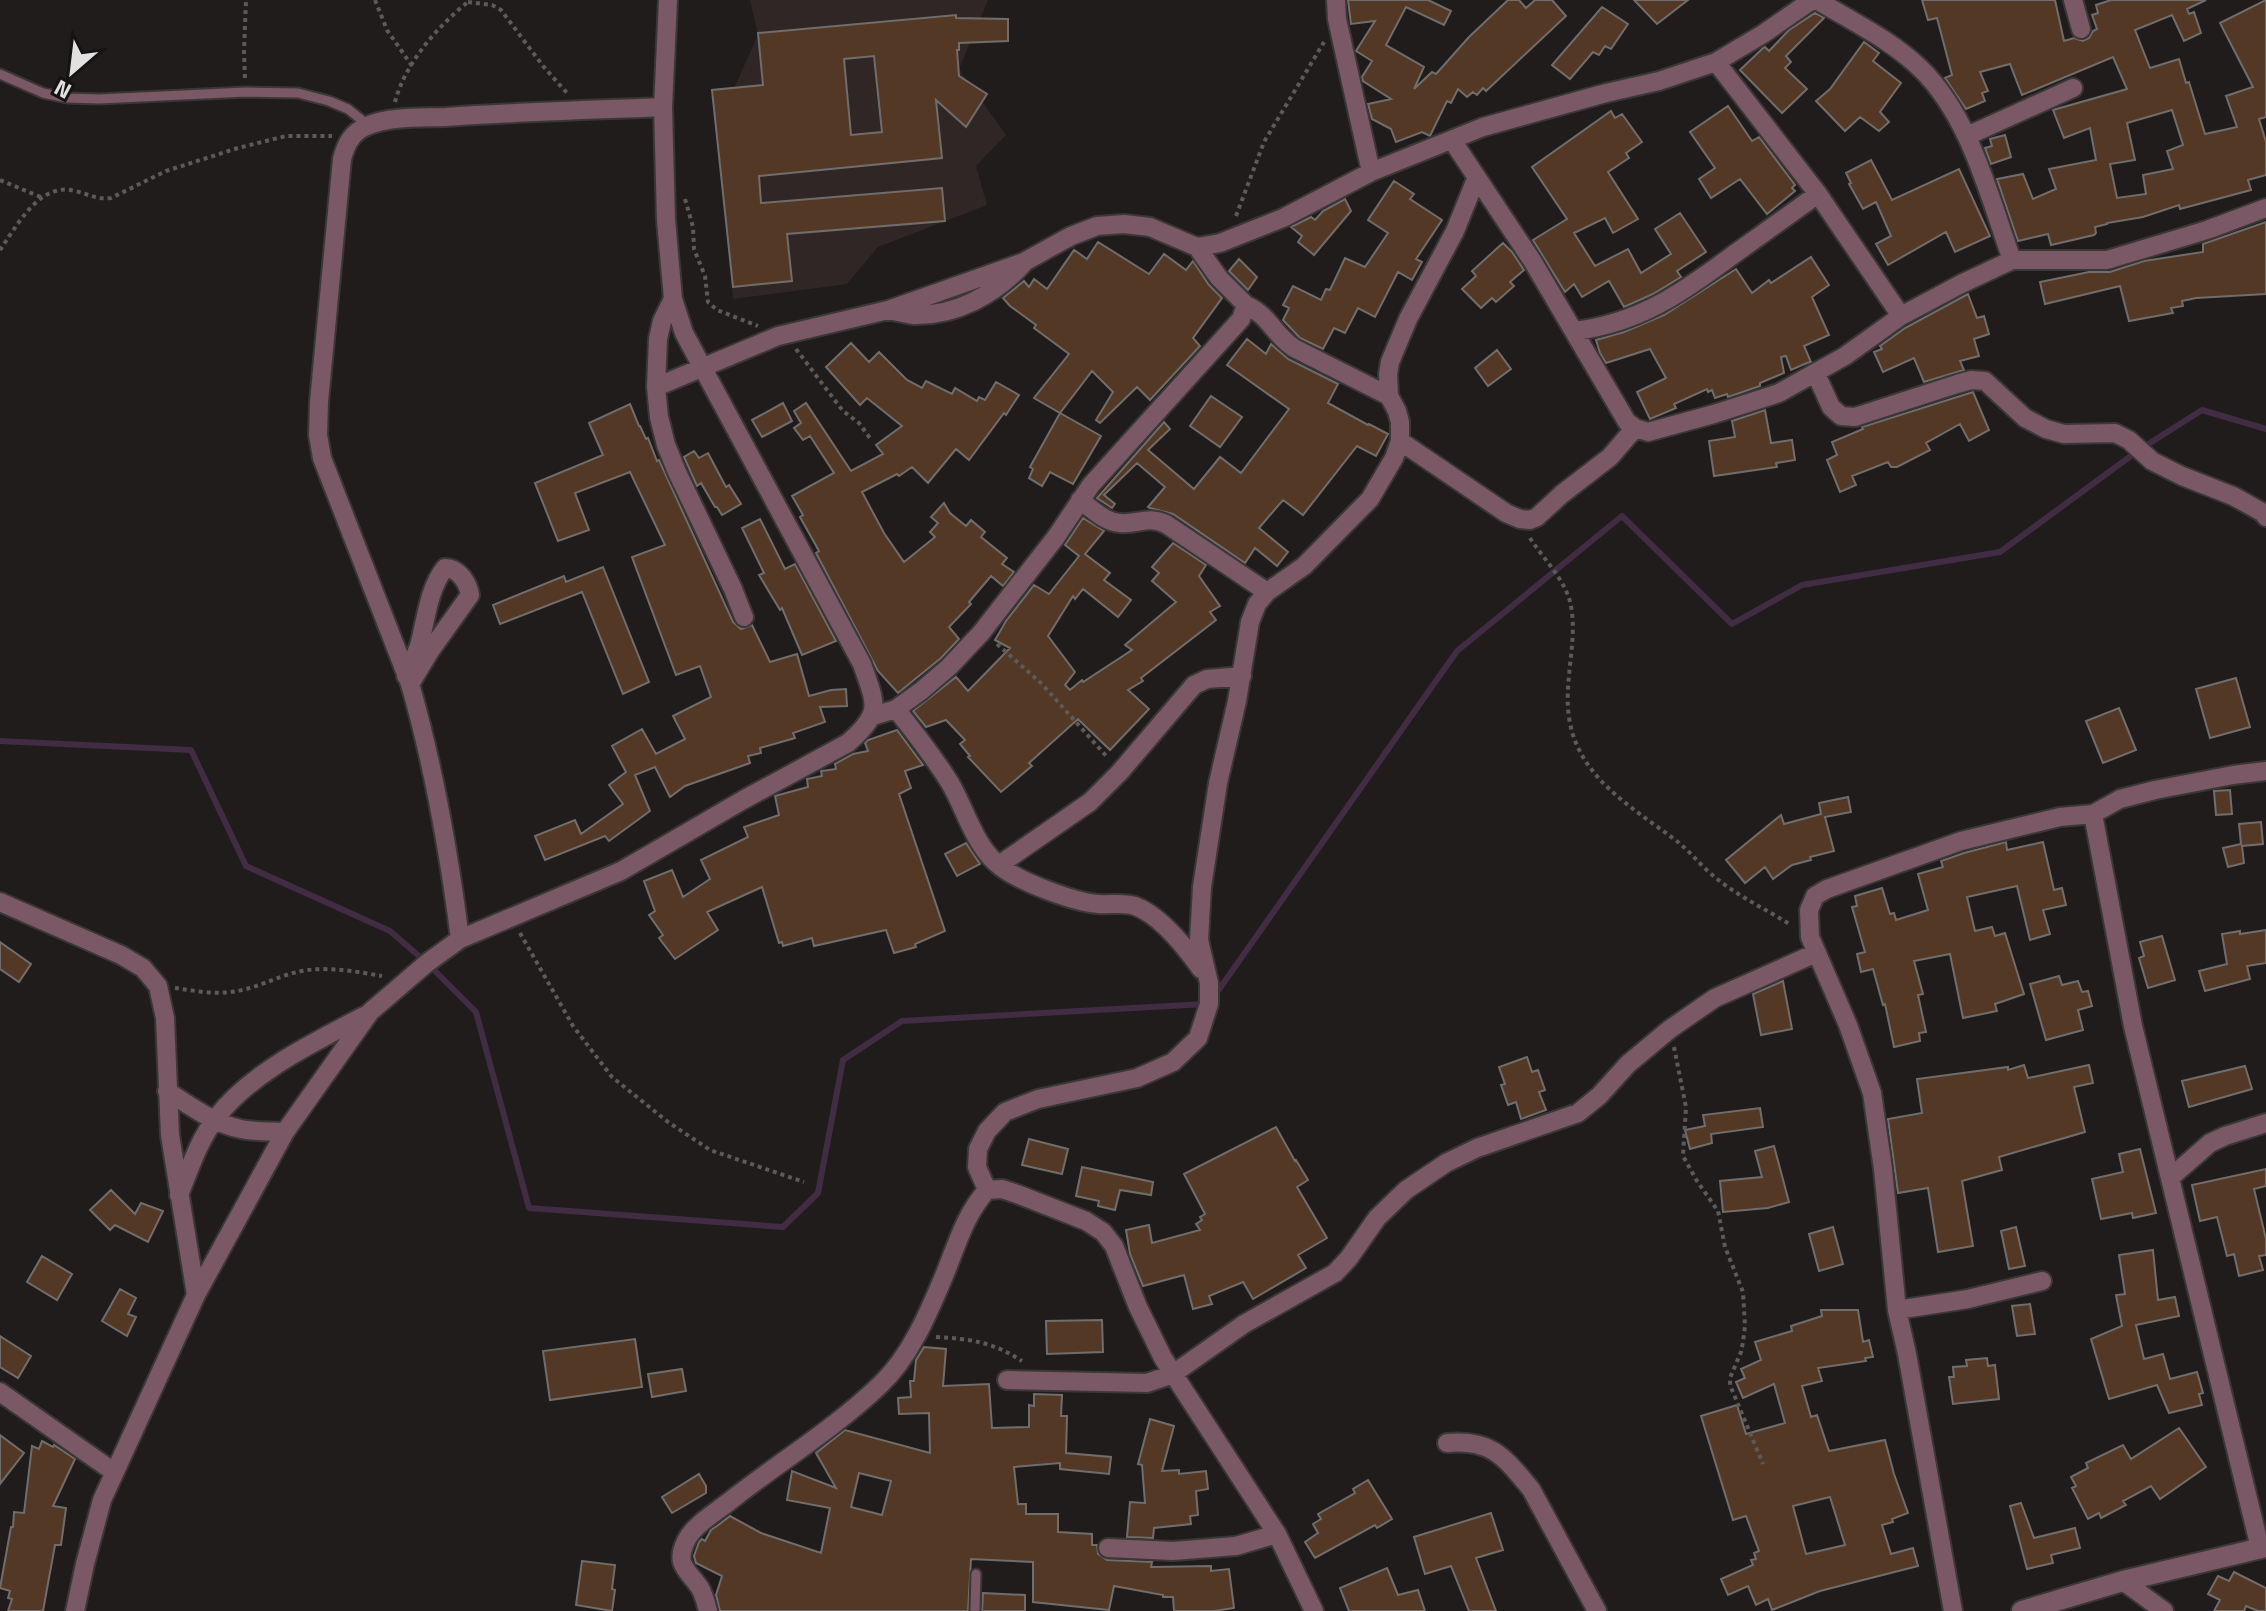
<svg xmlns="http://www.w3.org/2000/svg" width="2266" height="1611" viewBox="0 0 2266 1611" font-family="'Titillium Web',sans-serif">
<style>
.built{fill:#302625}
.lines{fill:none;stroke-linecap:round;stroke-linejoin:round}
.stream{stroke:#412c44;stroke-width:6}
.building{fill:#533825;stroke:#706d6b;stroke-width:2;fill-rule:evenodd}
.service-casing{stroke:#3b3737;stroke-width:13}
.minor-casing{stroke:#3b3737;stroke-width:22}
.tertiary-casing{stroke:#3b3737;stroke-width:24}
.path{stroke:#5d5a5a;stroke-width:4;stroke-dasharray:4 4;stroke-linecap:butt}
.service{stroke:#7a5865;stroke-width:9}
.minor{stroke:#7a5865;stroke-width:18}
.tertiary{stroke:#7a5865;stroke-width:20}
</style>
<rect width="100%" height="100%" fill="#201c1c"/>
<path class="built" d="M750,0h238l-29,69 47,66 -30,31 11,39 -109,42 -31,37 -114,15 -16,-173 41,-91z"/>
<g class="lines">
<path class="stream" d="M0,741l191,9 55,116 144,65 37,32 49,49 53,196 254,19 35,-34 25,-133 59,-39 303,-17
M1213,998l244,-347 165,-135 110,108 70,-39 198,-33 139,-102 63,-40 64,19"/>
</g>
<path class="building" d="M1348,0h80l23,11 -7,14 -38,-18 -20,38 38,22 -10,22 18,-17 4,2 33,-37 39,-37h11l7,8 9,-8h17l14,16 -80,75 -3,-3 -6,7 -4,-3 -6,5 -9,-8 -7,14 -4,-2 -17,35 -8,-4 -26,10 -5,-13 -19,-10 -4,-15 23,-5 -28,-18 -1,-4 10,-16 -16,-10 19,-30 -24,3z
M1634,0h54l-31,24z
M1922,0h133l9,41 10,-3 9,3 6,-3 4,-7 4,-2 -5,-14 6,-2 -2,-8 15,-5h95l-19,9 2,5 5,-2 7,21 -17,8 -12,-26 -37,15 15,38 29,-9 7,24 3,-1 16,52 32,-7 -11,-31 27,-9 -33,-64 46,-23v117l-7,2 7,23v33l-18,5 3,10 -71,19 -1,-4 -36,12 -36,6v1l-12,3 1,6 -2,2 -43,10 -3,-11 -30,7 -21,-62 26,-5 10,25 23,-10 -7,-20 47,-9 -6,-32 -26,10 -11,-28 74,-21 -14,-32 -91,38 -12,-31 -30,8 8,19 -6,2 3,8 -19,8 -21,-31 7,-3 -15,-57 -9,2zM2172,110l11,35 -16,6 6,18 -30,6 3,19 -29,4 -7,-34 25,-4 -8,-37z
M1602,7l26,17 -17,25 -6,-3 -6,9 -6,-3 -23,27 -18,-14z
M1815,13l9,5 -38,38 5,6 -6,6 22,21 -25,24 -42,-43 23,-22 2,-1 4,4 20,-21z
M956,15v3l52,1v22l-49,2v7h-2l2,26 28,18 -21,33 -30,-27 6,58 -183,18 2,27 181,-15 3,33 -158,13 5,47 -59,6 -21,-197 51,-5 -5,-52zM874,56l8,76 -31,3 -7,-76z
M1864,42l15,11 -6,8 28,22 -21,29 9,10 -10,9 -19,-14 -15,14 -29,-30 14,-12z
M1728,106l24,35 7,-4 36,48 -3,3 3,3 -28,23 -27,-35 -29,19 -12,-19 16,-11 -25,-36z
M1611,111l4,7 7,-4 20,28 -16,11 3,5 -21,14 30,47 -25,14 -8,-15 -31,15 21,33 33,-17 13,24 30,-19 -16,-25 25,-16 26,39 -29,19 4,6 -28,17 -29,13 -15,-26 -27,16 -8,-13 -9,8 -32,-52 34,-21 -35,-52z
M2005,135l6,22 -20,7 -6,-16 7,-2 -2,-7z
M1871,160l21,40 67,-31 31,67 -35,16 -9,-20 -58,33 -12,-21 15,-8 -15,-34 -13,7 -14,-25 2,-1 -5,-10z
M1394,181l20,13 -4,5 32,21 -26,39 6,3 -10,18 -14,-8 -23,45 -17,-9 -13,25 -11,-5 -11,21 -23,-11 -17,-18 6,-12 -6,-3 10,-19 28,14 5,-11 4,1 15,-32 20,9 23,-34 -20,-13z
M1345,199l6,12 -37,44 -16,-13 4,-6 -11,-9 20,-10 4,3 8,-9z
M2266,222v72l-70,4 -14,3 1,5 -12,2 2,5 -44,8 -9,-35 -75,18 -5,-22 49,-10h21l34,-11 59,-9v-8z
M1098,242l51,32 15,-20 22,16 7,-9 16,24 13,13 -29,40 7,8 -50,54 -13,-13 -37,36 -4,-3 17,-28 -21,-21 -32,42 -26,-15 35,-44 -35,-26 2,-3 -26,-19 -7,-8 21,-17 5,6 5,-8 13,10 27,-39 13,9z
M1503,243l9,9 12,18 -14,12 4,4 -18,16 -4,-4 -11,10 -19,-19 14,-13 -4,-5z
M1811,257l18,28 -17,12 17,38 -25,11 7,16 -4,1 -16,7 -5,-14 -5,1 3,16 -24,10v3l-32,11 -1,-3 -12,4 -3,-8 -4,2 -1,-3 -33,15 2,4 -26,11 -13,-27 29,-14 -16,-29 -44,14 -6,-10 -4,-13 28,-8 40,-17 72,-46 16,24 17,-13 2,3z
M1239,259l18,18 -9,13 -19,-19z
M1968,294l9,24 7,-2 5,18 -15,5 5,17 -19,5 4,9 -40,12 -10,-24 -31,14 -9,-20 8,-3 -2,-3 25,-18z
M1247,339l19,15 5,-10 17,15 50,25 -10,19 40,22 1,-1 19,10 -12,22 -19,-10 -54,69 -20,-15 -24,28 29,24 -11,14 -22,-18 -10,15 -72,-49 -23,-6 -2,-1 17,-20 -28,-24 -33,32 11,9 -3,4 -15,-10 67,-76 6,7 -22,21 46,39 26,-32 21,16 48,-64 -62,-44z
M851,343l18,19 10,-10 28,28 15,8 4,-7 26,13 3,-6 22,13 2,-4 6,3 11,-18 23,13 -13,20 -2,-2 -35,47 -13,-11 -28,34 -16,-16 -13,9 -2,-2 -35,18 22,41 20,29 31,-25 -5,-5 8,-9 -7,-6 13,-14 6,10 16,13 5,-6 14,12 -4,5 26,21 -5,6 12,8 -11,14 -12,-10 -22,26 2,2 -22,23 10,12 -18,19 -43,35 -20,-22 -62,-118 3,-2 -19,-34 3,-2 -11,-19 42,-23 -24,-37 -7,4 -9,-12 7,-5 -7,-12 12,-8 45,68 32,-17 -7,-9 26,-19 -35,-28 -7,7 -34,-38z
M1497,350l14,19 -23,17 -13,-18z
M1973,392l16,38 -20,11 -9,-17 -34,19 4,7 -33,17h-6l-3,-5 -36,14 4,9 -16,7 -13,-32 10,-5 -5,-13 31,-13 -1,-2z
M1211,396l31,21 -22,30 -30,-21z
M783,403l9,18 -30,16 -10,-17z
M630,404l9,22h1l6,13 2,-1 9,23 2,-1 74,162 8,7 11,-4 18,37 27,-8 12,42 22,-6 15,-1 1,17 -27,1 5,15 -32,11 2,5 -35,10 1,5 -13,3 2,7 -65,23 -15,11 -15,-30 -20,8 15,36 -41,30 -4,-5 -60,24 -10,-24 40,-16 6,14 42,-30 -14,-19 17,-13 -14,-26 30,-17 14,25 29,-15 -12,-23 38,-19 -11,-31 -24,9 -44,-118 33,-12 -35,-73 -55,21 14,37 -31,11 -23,-58 68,-28 -14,-32z
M1765,410l6,33 21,-3 3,20 -19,3 1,4 -63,9 -5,-35 26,-4 -3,-16z
M1060,413l41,23 -28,48 -23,-12 -8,14 -13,-8 4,-9 -3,-2z
M694,451l5,7 9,-5 18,34 3,-2 12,19 -19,11 -5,-8h-2l-14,-24 -4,3 -13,-29z
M1083,518l21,13 -19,23 25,19 -6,7 27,20 -13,17 -35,-28 -8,10 -2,-3 -25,40 27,36 -10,13 5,5 12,-10 1,2 49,-32 -7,-5 51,-43 -24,-21 7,-8 -7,-6 21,-24 33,22 -7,11 21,30 -10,6 6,8 -75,58 2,3 -15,9 21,19 -39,41 -32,-31 -49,44 3,3 -31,26 -33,-35 2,-1 -10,-12 5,-4 -19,-20 -20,7 -13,-16 43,-34 12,14 42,-43 -15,-8 11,-19 28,-36 15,9 30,-38 -14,-11z
M760,519l25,50 10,-5 41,77 -34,14 -20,-47 -2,2 -21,-35 5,-2 -22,-45z
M603,567l46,115 -26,12 -41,-102 -82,32 -7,-19 71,-29 2,6z
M2236,678l14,49 -40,11 -14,-49z
M2119,708l17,42 -33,13 -17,-42z
M897,730l26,35 -18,6 6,17 -12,6 46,137 -30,13 1,3 -22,6 -8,-23 -72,16 -2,-8 -29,8 -1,-4 -3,1 -17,-56 -55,25 11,18 -43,29 -16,-21 4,-3 -14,-20 6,-4 -11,-30 28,-11 11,27 27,-18 -9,-19 47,-23 -4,-10 35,-12 -4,-19 33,-9 -1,-8 15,-3 -1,-5 15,-2 -1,-5 18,-10 15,-3 -3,-8 3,-3z
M2230,790l2,24 -16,1 -2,-24z
M1848,797l3,15 -26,5 9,34 -24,6 1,3 -19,5 -19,14 -8,-12 -20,16 -19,-23 55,-45 3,9 37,-10 -2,-11z
M2261,822l2,22 -21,2 2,17 -16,4 -5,-19 18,-4 -2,-20z
M2006,842l1,8 36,-8 11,48 8,-2 4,17 -23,5 7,24 -20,6 -13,-54 -50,11 8,34 17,-4 3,9 10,-3 19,61 -29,10 2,7 -34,7 -13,-64 -36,7 9,33 -5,1 8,37 -7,1 1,8 -26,6 -9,-43 -2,1 -10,-36 -12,3 -4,-18 8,-2 -13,-45 5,-1 -2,-10 27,-8 8,26 4,-1 2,7 32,-10 -10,-36 25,-7 -2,-6 23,-8z
M966,843l14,21 -23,12 -12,-22z
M2266,930v33l-19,3 3,13 -45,12 -6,-20 28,-7 -5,-30 18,-3v3z
M2162,936l13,44 -27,8 -9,-30 5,-2 -4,-14z
M0,942l31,22 -12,18 -19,-13z
M2059,976l3,9 16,-4 4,11 6,-1 4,15 -14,4 5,20 -37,10 -16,-56z
M1783,981l9,48 -31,6 -8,-41z
M1527,1057l5,15 6,-2 7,20 -6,2 7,18 -25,9 -5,-17 -8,3 -7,-20 4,-1 -6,-17z
M2024,1065l4,13 61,-13 4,18 -19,4 11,45 -86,25 3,13 -40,11 11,65 -35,6 -10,-64 -30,5 -10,-74 34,-6 -5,-34 91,-12v3z
M2245,1066l7,23 -63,18 -7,-26z
M1760,1108l3,19 -52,7 1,9 -22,6 -5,-19 20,-4 -2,-11z
M1276,1127l19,34 1,-1 12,20 -11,7 30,51 -29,17 8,13 -53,31 -10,-17 -34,14 3,8 -19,5 -9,-34 -41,11 -13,-32 -4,-24 23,-5 3,18 48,-13 -4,-6 6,-4 -2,-3 5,-3 -21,-40z
M1029,1139l39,10 -6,25 -40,-9z
M1774,1146l15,56 -21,6 -45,4 -3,-31 42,-4 -7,-26z
M2140,1149l16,64 -23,5 -1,-5 -31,6 -9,-40 31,-7 -4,-18z
M1082,1167l71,15 -2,13 -31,-5 -5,20 -17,-4 1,-5 -23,-5z
M2266,1169v17l-12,3 12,50v16l-7,1 4,14 -24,6 -5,-22 -7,2 -10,-39 -17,4 -8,-36z
M111,1190l24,24 6,-11 22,8 -15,31 -33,-17 -5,5 -20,-20z
M1833,1227l10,37 -24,7 -10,-37z
M2016,1227l9,39 -16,3 -8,-38z
M2153,1250l5,50 17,-3 4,19 -43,9 8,34 19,-5 7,25 27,-7 6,21 -4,1 3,11 -33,8 -12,-28 -48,14 -18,-60 31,-13 -6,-31 9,-1 -6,-39z
M42,1256l30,18 -15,26 -30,-18z
M120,1289l16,9 -8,16 8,3 -9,19 -25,-15z
M2030,1304l5,30 -18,2 -5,-30z
M1821,1310h37l5,32 6,-2 4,17 -8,1 1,3 -48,7 4,13 -20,5 9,31 6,-2 12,36 56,-11 9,34 14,39 -16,6 1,3 -11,3 9,29 22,-6 5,18 -98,25 -48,19 -4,-11 -12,6 -8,-19 -20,9 -7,-16 32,-14 -2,-5 5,-1 -2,-6 5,-2 -13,-35 -13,4 -32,-104 36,-11 9,29 39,-11 -11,-39 -31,14 -7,-16 9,-4 -4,-9 20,-9 -6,-18 37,-11 -1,-5 31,-10zM1830,1497l15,48 -39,9 -13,-48z
M1102,1320l1,32 -56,2 -1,-33z
M0,1336l31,20 -13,22 -18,-11z
M635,1339l7,48 -92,13 -7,-49z
M924,1347l22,2 -3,37 46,-2 3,44 37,-1v-22l5,1v-12l28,1 -1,21h6l-1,37 45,4 -2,17 -49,-5v-6l-46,4 4,37h8v10h32v18l34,2v11h5l1,9 9,6 45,2 -1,5 60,-1v5l18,-2 5,39 -20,3h-40l-1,-14h-10v-2l-49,-9 -5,24 -76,-8v-40l-62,-3 -3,52h-248l-4,-16 6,-19 -26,-13 -2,-7 5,-14 3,-3 3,2 6,-11 6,-4 13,-10 31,17 60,20 9,-45 -43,-8 5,-29 44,17 -20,-35 29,-23 85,23 -1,-40 -30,1 -1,-16 13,-1 -1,-16h4l2,-21zM859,1473l32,8 -9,34 -31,-8z
M1987,1358l1,8 7,-1 4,34 -46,5 -4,-27h5l-1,-10 14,-1 -1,-6z
M682,1369l4,22 -34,6 -4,-23z
M1150,1419l24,7 -12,45 17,-1v4l27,-3 2,18 -12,2 2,24 -8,1 1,8 -37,4 -1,10 -26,-1 3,-35 15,1 -3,-38 -4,-1z
M2179,1428l27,39 -46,32 -9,-13 -28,15 3,4 -25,13 -2,-5 -11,6 -16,-31 4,-2 -5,-9 17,-9 -2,-5 37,-18 8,14z
M0,1435l24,18 -24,31z
M42,1441l11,6 1,-2 21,14 -22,47 13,2 -5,37h-6l-12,66h-35l4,-12 -4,-1 2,-7 -10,-3 11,-61h2l1,-15 10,1 8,-67 7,3z
M699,1474l7,12v7l-34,20 -10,-16z
M1368,1480l24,39 -15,9 -2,-3 -60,33 -10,-16 13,-9 -5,-9 8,-5 -3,-5 37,-21 -2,-4z
M2021,1503l13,35 41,-10 5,20 -29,7 2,8 -26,6 -17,-63z
M1491,1513l12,37 -27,8 20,53h-27l-18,-45 -26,8 -11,-37z
M582,1561l33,4 -3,24 3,1 -3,21 -36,-6z
M1387,1568l11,27 20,-5 7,21h-76l-9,-23z
M2234,1572l32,16v23h-8l-12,-5 -2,5h-30l6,-11 -12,-6 10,-18 11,5z
M983,1593l42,2v16h-43z"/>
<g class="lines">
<defs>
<path id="service" d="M0,74l43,19 24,5 32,1 147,-7 52,1 31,8 19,8 20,16
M975,1611l1,-37"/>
<path id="minor" d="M1336,0l1,19 34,153
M1817,0c34,21 74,40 103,68 50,48 69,128 92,192
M2073,0l8,29
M1716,62l102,132 83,122
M1967,136l106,-48
M1452,140l81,122 94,160 8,6 13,4 66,-18 65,-21 66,-37 56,-40 60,-32 51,-24h95l100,-30 59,-22
M673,299l-11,22 -4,18 -2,48 3,30 7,28 11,27 56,117 11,28
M1246,305c24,11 27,29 48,43l95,48
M888,310c9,2 18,4 26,5 42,1 82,-21 109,-51
M1575,331c64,-8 107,-38 158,-76 28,-20 57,-41 85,-61
M1816,374l15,33 10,9 14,1 102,-33 14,-4 14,1 40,37 21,11 18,5 51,-1 14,7 23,21 30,15 51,20 29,16 4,5
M656,387l122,-51 110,-26 136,-48 47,-26 26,-10 27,-2 26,3 47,20 23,-4 63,-25 88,-46 112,-45 123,-34 53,-12 57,-19 47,-28 49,-34
M1400,441l106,72 14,6 10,1 7,-3 25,-23 48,-37 25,-29
M1080,500c12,9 25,22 40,23 18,2 27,-8 46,1l101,68
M406,676c5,-10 9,-20 13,-30 7,-25 9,-57 26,-78 14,0 23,15 25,27l-40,56 -20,33
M896,709c19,24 38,48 54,74 16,27 25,65 51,84 20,15 72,35 97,37 12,1 26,-2 37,2 25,9 51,42 66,63
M873,716l23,-7 25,-18 28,-24 32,-34 75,-96 35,-52 150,-166 5,-14 -27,-27 -22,-31
M2093,814l40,212 127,522
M999,865l91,-63 30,-30 74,-87 13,-6 35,-3
M0,902l121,53 22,13 15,18 7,32 5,117 26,160
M460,939c-11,-86 -26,-172 -50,-255l-88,-226 -4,-23 1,-33 23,-243c4,-15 10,-27 25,-33 23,-10 54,-8 79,-9 72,-5 144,-7 217,-10
M167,1091c22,14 47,33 74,38 14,3 30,2 44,3
M2170,1178l40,-35 15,-7 41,-13
M179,1195c11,-27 20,-56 38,-78 34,-45 98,-75 147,-101
M1897,1310l71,-11 74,-18
M1007,1380l140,3 26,-9 71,-50 91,-51 14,-15 28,-40 29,-28 40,-27 31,-15 101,-35 21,-17 29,-32 42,-35 45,-31 101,-45
M0,1392l114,80
M1447,1443c45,-4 57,14 84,46l66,122
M1108,1548l65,3 63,-5 41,-12
M2123,1581l41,30
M75,1611l10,-47 17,-64 94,-205 89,-163 85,-120 57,-49 33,-24 161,-68 122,-71 105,-57c35,-31 28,-38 14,-79l-178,-331 -11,-34 -7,-79 -3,-113 5,-107
M708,1611c-2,-8 -4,-16 -8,-23 -12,-18 -26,-23 -14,-47 7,-15 27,-27 40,-37 50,-40 107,-74 154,-119 30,-28 48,-71 64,-109 13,-31 20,-60 43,-86
M1314,1611l-37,-77 -114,-176 -25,-51 -24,-61 -11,-14 -17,-11 -69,-27 -15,-5 -15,1 -10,-23 1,-18 9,-18 18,-19 33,-13 99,-21 36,-16 25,-24 11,-34v-21l-10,-43 3,-53 16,-104 19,-82 13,-79 7,-18 10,-12 37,-26 66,-67 24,-41 6,-17v-19l-3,-11 -8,-15 -1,-22 2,-12 18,-43 47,-88 21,-52
M1953,1611l-46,-257 -10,-44 -14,-141 -11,-76 -24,-68 -38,-88 -1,-27 6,-14 12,-7 134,-48 99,-24 33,-3 27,-15 35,-9 78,-15 33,-4"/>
<path id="tertiary" d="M2022,1611l101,-30 143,-34"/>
</defs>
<use href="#service" class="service-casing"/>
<use href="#minor" class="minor-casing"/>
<use href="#tertiary" class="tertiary-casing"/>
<path class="path" d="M375,0l12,30 25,36
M468,2l24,3 9,5 42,56 24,27
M245,78l-1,-26 2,-52
M395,102c10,-39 43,-76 74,-101
M0,180l43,18
M685,199l8,28 1,22 11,27 3,26 9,8 41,16
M1236,216l28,-74 60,-100
M0,250c16,-23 40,-69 75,-59 13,3 22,9 36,7l55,-27 72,-23 48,-12h46
M796,349l47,62 16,12 13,18
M1530,538c14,22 36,42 41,68 7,37 -9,79 -1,117 11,57 65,86 108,119 11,9 20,20 31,30 24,22 55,36 82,53
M997,644l45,40 66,74
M520,933l53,93 39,51 56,45 42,28 94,32
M175,988c20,3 42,7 62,3 24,-4 46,-18 71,-21 24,-3 51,2 74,6
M1674,1047l12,60 -3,49 14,25 21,30 7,36 18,45 2,34 -2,16 -2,10 -11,26v7l33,79
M936,1337c35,2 57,5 86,24"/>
<use href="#service" class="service"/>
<use href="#minor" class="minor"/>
<use href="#tertiary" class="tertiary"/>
</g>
<g transform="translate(72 72) rotate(208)" stroke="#161313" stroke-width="6" paint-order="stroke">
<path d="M0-6L14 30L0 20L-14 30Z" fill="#e2e0e0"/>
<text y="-12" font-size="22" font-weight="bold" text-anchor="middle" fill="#e2e0e0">N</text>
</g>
</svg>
